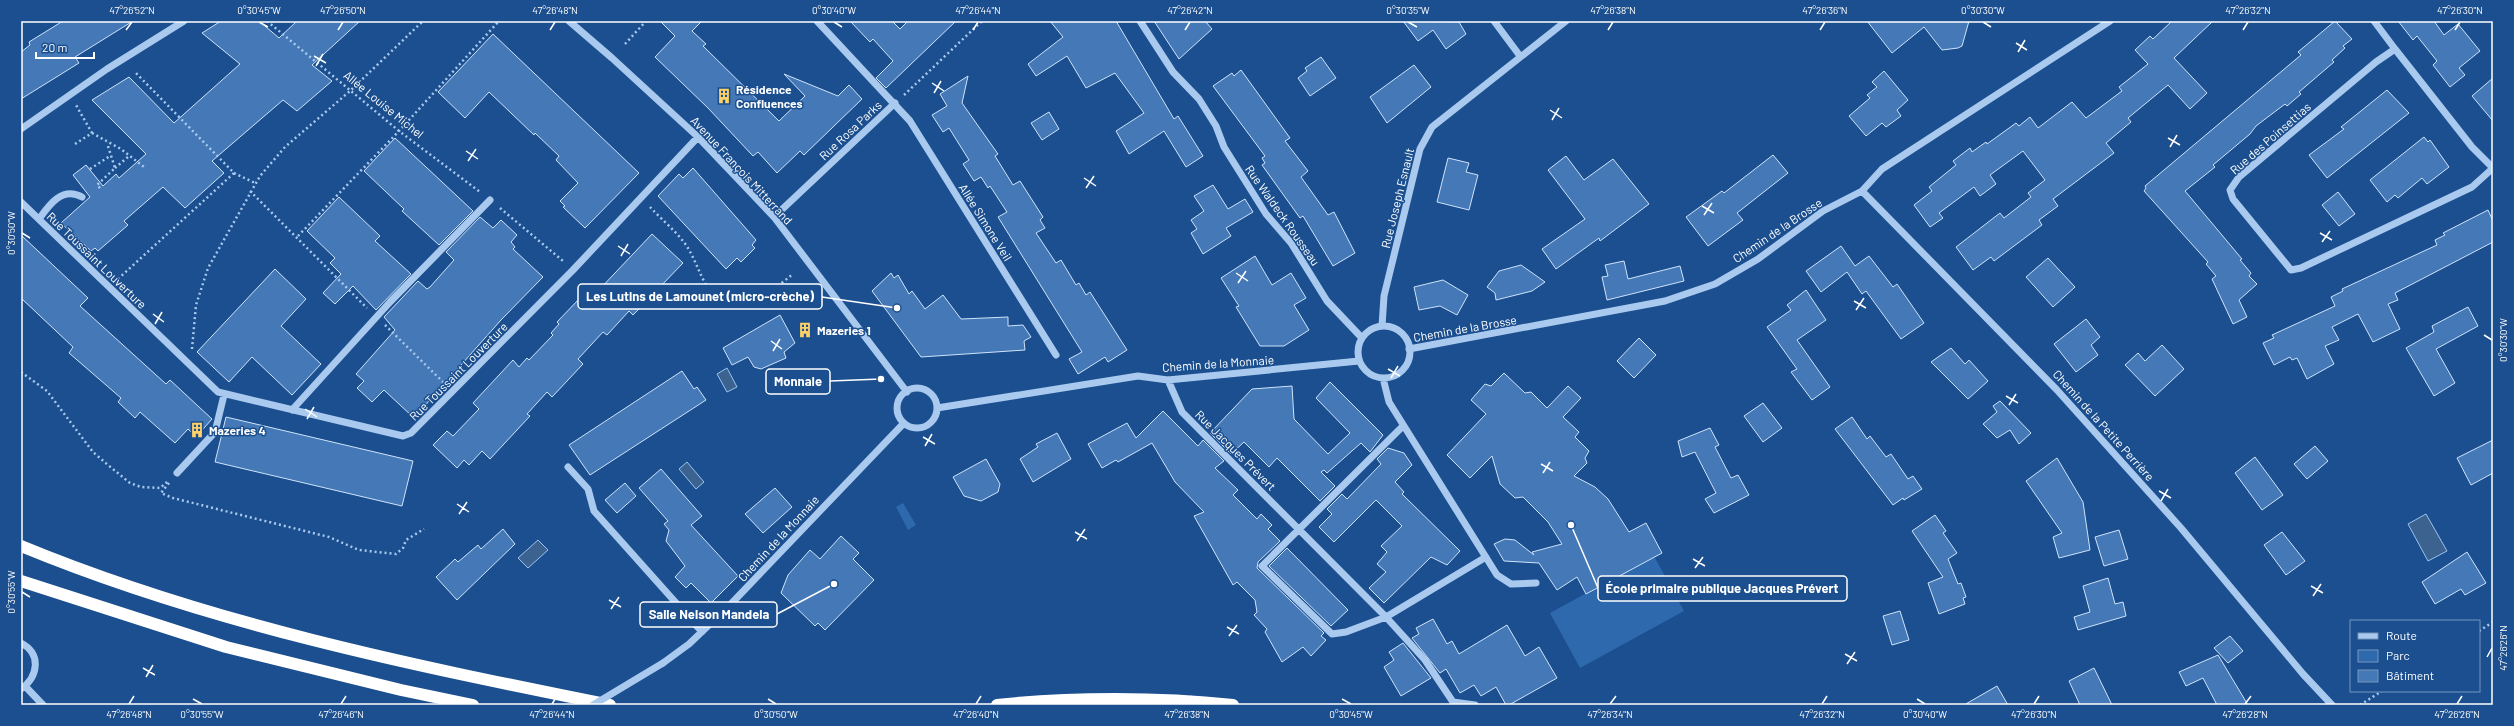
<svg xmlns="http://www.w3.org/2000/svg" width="2514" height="726" viewBox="0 0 2514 726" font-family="Barlow,sans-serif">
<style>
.green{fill:#2e69ad}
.water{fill:#3c6290;stroke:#9cc4f0}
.building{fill:#4478b7;stroke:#cfe3fa}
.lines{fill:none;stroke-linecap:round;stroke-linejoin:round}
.path{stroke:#a9c9ee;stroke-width:2.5;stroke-dasharray:2 3;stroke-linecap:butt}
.minor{stroke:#a9c9ee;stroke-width:7}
.highway{stroke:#fff;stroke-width:12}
.minor-bridge{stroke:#a9c9ee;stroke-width:7}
.ticks{fill:none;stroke:#fff;stroke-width:1.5}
.labels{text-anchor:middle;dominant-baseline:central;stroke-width:3;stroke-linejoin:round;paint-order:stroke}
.poi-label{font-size:12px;font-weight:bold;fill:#fff;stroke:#1b4f8f;text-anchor:start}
.street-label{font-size:12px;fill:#fff;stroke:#1b4f8f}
.leader{fill:none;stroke:#fff;stroke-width:1.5}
.callout-dot{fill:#fff;stroke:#1b4f8f;stroke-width:1.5}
.callout{fill:#1b4f8f;stroke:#fff;stroke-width:1.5}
.callout-label{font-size:13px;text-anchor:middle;font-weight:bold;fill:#fff}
.neatline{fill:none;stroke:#fff;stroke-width:1.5}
.ticks-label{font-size:10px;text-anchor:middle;fill:#fff}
</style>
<rect width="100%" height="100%" fill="#1b4f8f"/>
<path class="green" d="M903,503l13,22 -8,5 -12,-23z
M1654,556l30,55 -104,57 -30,-55z"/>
<path class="water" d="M727,368l10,19 -10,5 -10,-18z
M687,462l17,20 -8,7 -17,-20z
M2426,514l21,37 -19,10 -20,-37z
M538,540l10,10 -20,18 -10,-10z"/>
<path class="building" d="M63,21h70l-58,36 4,6 -58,36v-47l9,-7 -1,-3z
M221,21h38l20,17 18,-17h63l-48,44 20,16 -35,30 -14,-11 -71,61 12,12 -39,35 -22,-21 -39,34 4,4 -30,26 -3,-3 -4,3 -30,-28 29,-26 -17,-22 13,-10 17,21 13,-12 3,4 27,-24 -54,-54 37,-23 45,46 66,-59 -38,-31z
M660,21h42l-10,10 14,13 -3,2 76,75 26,-25 -21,-22 54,22 11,-11 13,14 -58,56 -4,-4 -23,22 -19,-21 -5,4 -45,-48 -53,-51 20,-21z
M850,21h42l8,8 8,-8h48l-70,67 -10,-10 17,-17 -20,-22 -3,3z
M1050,21h66l58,98 4,-3 25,40 -17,11 -22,-36 -35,23 -13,-23 28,-18 -29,-40 -29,15 -19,-32 -31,20 -8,-12 35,-27z
M1154,21h51l7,8 -33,30z
M1403,21l56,1 7,12 -20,15 -13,-19 -15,11z
M1867,21h102l-7,25 -4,2 -16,2 -18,-23 -32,26z
M2172,21h41l-39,37 33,35 -17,16 -22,-24 -40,33 3,4 -25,21 8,10 -61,46 5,7 -19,14 3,5 -48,36 -3,-4 -18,13 -17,-23 44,-34 4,5 27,-21 -3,-4 17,-13 -22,-29 -33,24 6,9 -16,12 -6,-9 -35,26 4,5 -13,9 -16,-22 18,-14 -3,-4 27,-22 -3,-4 17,-13 2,4 14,-10 1,2 29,-21 3,3 11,-9 8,11 34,-26 14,16 36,-27 -3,-4 29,-23 -13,-14 15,-14 3,3z
M2335,21l17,18 -9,7 2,2 -13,12 2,2 -35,30 2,2 -14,12 -2,-2 -29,22 -6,8 -37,31 2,2 -30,24 57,68 -2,1 11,13 -2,3 8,8 -18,16 8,17 -14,7 -21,-45 4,-3 -10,-12 2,-2 -64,-71 2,-3 -1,-2 156,-131 -3,-3z
M2398,21h36l10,14 14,-11 22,27 -21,17 6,7 -15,12 -17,-22 4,-4 -20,-25 -4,4z
M493,34l146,139 -54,55 -22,-21 2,-1 -5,-5 18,-18 -22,-23 3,-4 -24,-23 -1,2 -45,-43 -24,26 -27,-26z
M1321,57l15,21 -26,18 -12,-18 9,-7 -2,-3z
M1414,65l17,22 -44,36 -17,-26z
M1241,70l49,68 -5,3 23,30 -7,6 27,38 6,-3 21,41 -22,13 -30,-50 -3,2 -38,-53 3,-2 -3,-5 3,-2 -52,-70 19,-13 2,3z
M1884,71l24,29 -11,10 4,6 -15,11 -4,-4 -16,13 -17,-20 21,-18 -3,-3 10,-8 -5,-5z
M968,76l-6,27 36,51 -3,2 18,29 7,-4 23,36 -3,3 5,8 -9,5 20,30 5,-3 15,25 3,-2 7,12 4,-3 37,58 -19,12 -3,-5 -27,17 -9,-15 13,-7 -84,-135 9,-5 -17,-26 -2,2 -7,-11 -7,4 -11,-17 6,-4 -20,-32 -6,4 -11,-17 15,-9 -7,-12z
M2493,78v43l-21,-25z
M2387,90l22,23 -82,65 -18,-23 35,-26 -3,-2z
M1049,112l10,17 -17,11 -11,-17z
M2424,137l4,5 2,-2 19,27 -22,17 -5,-6 -24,20 -3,-3 -8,7 -17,-22z
M395,138l78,73 -34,34 -37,-34 2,-2 -40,-38z
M1773,155l15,18 -51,40 6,7 -35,26 -22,-29 36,-26 2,2z
M1566,156l18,24 29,-21 36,45 -49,37 -1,-3 -43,31 -14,-20 43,-30 -37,-49z
M1448,158l21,5 -3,9 12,3 -9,35 -32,-8z
M693,168l63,72 -4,5 3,3 -14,14 -4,-4 -11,11 -68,-73 21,-22 4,4z
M1213,185l15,24 17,-10 8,13 -27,16 5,8 -28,18 -12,-21 6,-4 -6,-9 13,-9 -10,-15z
M2338,192l17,22 -16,12 -17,-21z
M339,197l41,39 -5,5 36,33 -35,36 -23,-24 -18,18 -12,-11 18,-19 -11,-11 5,-5 -28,-27z
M2488,210l5,11v21l-98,51 3,7 -10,4 12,25 -27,13 -15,-28 -26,13 7,13 -14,6 9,18 -27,15 -10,-21 -5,2 -2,-3 -16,8 -11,-22 11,-5 -2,-3 63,-29 -4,-9 12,-6 -1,-2 95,-44 -2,-5 10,-5 -2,-2z
M480,217l13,11 8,-8 16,15 -6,7 4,5 -2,2 30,28 -42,43 -87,98 -30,-28 -12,12 -15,-14 7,-7 -8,-7 39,-44 -11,-13 34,-36 9,8 3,-2 24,-27 -8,-8z
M652,234l31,29 -50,52 -4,-4 -22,24 -4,-3 -25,27 5,5 -31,33 -5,-5 -20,22 3,2 -40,43 -8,-8 -13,14 -5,-5 -7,8 -24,-23 14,-14 6,5 26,-27 -6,-6 40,-43 6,7 8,-9 2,2 24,-25 -2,-2 8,-9 -2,-2 24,-25 4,4 10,-11 2,2z
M21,235l67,63 -8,8 86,78 4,-4 42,39 -16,18 -8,-8 -13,14 -35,-31 -5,6 -17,-16 3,-4 -52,-45 4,-6 -52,-49z
M1841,246l14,20 14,-10 24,31 4,-3 27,39 -23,16 -35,-48 -4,3 -15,-22 -26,20 -15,-21z
M1255,256l17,29 19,-12 15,25 -12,7 15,25 -25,16h-24l-24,-39 3,-1 -18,-28z
M2048,258l27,29 -22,20 -27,-30z
M1624,261l4,18 52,-13 4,15 -77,19 -5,-23 6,-1 -3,-11z
M1521,265l24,17 -13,9 -36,9 -1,-7 -8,-6 12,-16z
M275,269l31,30 -25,27 40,38 -29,31 -40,-38 -23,25 -32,-30z
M891,273l3,5 4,-3 11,19 3,-3 13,18 18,-14 18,24 47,-2v9l15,-1 8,12 -7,4 1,9 -104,7 -49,-66z
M1443,280l25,15 -11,20 -17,-9 -21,4 -5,-23z
M1806,290l20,30 -29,20 33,47 -18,13 -21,-28 6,-3 -30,-42 24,-17 -4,-5z
M2468,307l10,19 -42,23 19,34 -21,13 -28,-48 28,-16 -2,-6z
M780,315l15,28 -11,9 2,6 -25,11 -7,-2 -6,-10 -16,8 -9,-17z
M2086,319l14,18 -9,8 7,10 -22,17 -22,-28z
M1639,338l17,17 -22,23 -17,-17z
M2162,345l22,24 -29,27 -30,-31 13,-12 7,8z
M1951,348l14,16 4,-4 19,21 -20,18 -37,-37z
M682,371l12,18 3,-2 9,13 -116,75 -21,-30z
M1504,373l21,20 6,-1 16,16 21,-22 13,12 -18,19 16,15 -4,5 14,14 -4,7 2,5 -13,13 21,11 13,12 21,33 17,-9 16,30 -76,41 -9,-17 -20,13 -18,-27 -35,-2 -10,-17 11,-5 10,1 19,15 -2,-3 30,-8 -14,-22 -25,-25 -8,1 -15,-14 -8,-28 -22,22 -23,-23 39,-41 -15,-14 14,-16 6,2z
M1330,382l53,53 -13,17 -9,-9 -34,30 -3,-3 -3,2 14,14 -15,15 -43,-43 -8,9 -25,-25 -13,12 -21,-21 42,-44 40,-3 2,33 34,35 22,-21 -34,-35z
M2000,401l31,32 -12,11 -9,-14 -13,8 -14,-14 14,-12 -4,-6z
M1763,403l19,25 -19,14 -19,-26z
M1163,411l35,35 5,-6 21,21 -9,7 23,22 -5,5 24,24 4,-5 11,11 -4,4 12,12 -22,21 -1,6 67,65 -3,3 5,4 -15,16 -8,-9 -21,15 -17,-30 2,-3 -13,-14 3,-3 -2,-12 -18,-18 -4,3 -39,-69 10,-4 -29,-30 -23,-39 -34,19 -2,-2 -14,8 -14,-24 39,-21 9,15z
M226,417l187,44 -11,45 -187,-44z
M1852,417l15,22 3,-3 16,21 5,-3 17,25 5,-3 9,13 -18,11 -1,-2 -10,7 -58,-76z
M1710,428l9,17 -4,2 16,31 7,-3 11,20 -35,18 -9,-14 11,-6 -21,-41 -13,5 -4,-16z
M1057,433l14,26 -38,23 -13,-23 18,-12 -2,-3z
M2493,440v33l-22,12 -14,-27z
M2315,446l13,15 -21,18 -13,-15z
M1388,448l16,5 8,12 -17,17 9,10 -2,2 58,57 -13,14 -16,-8 -47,46 -15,-15 17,-16 -9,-8 10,-12 -6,-6 21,-20 -26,-26 -42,42 -15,-15 13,-13 -5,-5 15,-15 5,5 34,-35 -4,-5z
M2255,457l28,38 -21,15 -27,-37z
M2057,458l26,44 7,48 -31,8 -6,-21 9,-4 -36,-52z
M986,459l14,25 -2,8 -17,9 -17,-5 -11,-19z
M661,469l41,47 -11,9 47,51 -27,27 -20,-20 -5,5 -11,-11 10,-11 -19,-25 3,-11 -5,-6 4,-3 -29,-33z
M625,483l11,13 -19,17 -12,-13z
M775,488l17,19 -29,26 -18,-19z
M1935,515l11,16 -3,2 14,20 -9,6 10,25 3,-1 5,14 -3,1 2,6 -26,10 -11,-31 15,-6 -31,-46z
M503,529l12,15 -58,56 -21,-23 19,-18 3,3 20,-17 3,4z
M2119,530l9,29 -24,7 -9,-29z
M2282,532l23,29 -19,14 -22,-30z
M841,536l18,17 -6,6 21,21 -49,50 -7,-7 -3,3 -34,-33 7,-18 22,-25 10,9z
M1287,548l61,62 -17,16 -62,-60z
M2467,552l19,31 -21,12 -4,-6 -26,15 -13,-22z
M2108,578l7,26 8,-2 3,14 -48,14 -4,-13 16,-5 -7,-26z
M1900,611l9,29 -17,5 -9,-29z
M1433,619l14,25 5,-3 7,13 48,-29 18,31 14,-9 18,31 -48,27h-3l-10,-18 -15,9 -7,-11 -14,8 -14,-24 -6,4 -28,-35 7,-4 -3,-6z
M2230,636l13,15 -15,12 -14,-15z
M1403,643l28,35 -30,18 -17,-29 10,-7 -5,-8z
M2218,655l30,50h-31l-14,-27 -17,8 -7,-14z
M2094,668l18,37h-32l-11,-24z
M1997,686l11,19h-44z"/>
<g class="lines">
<path class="path" d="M267,21l132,110 81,61
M625,44l21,-23
M904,95l78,-74
M92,133l29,16 23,18
M75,144l17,-11 -16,-28
M115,168l14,-12
M90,169l20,-13
M234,173l21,10
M100,188l-3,-3 18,-17 -8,-25
M250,191l117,117
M650,207c11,12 26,24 36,38 8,12 12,25 19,38 23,41 62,12 88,-9
M500,208l63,53
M298,236l101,-105 100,-110
M118,279l116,-106 -100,-102
M385,325l58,57
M192,349l4,-44 12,-37 52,-92 25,-29 65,-56 73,-70
M21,372l26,19 46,61 15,13 22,18 11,4 19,1 7,-6
M169,483l-8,10 12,5 156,39 30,13 37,4 7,-6 3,-8 18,-11
M2479,631l14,-9
M2360,705l22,-14"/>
<path class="minor" d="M569,21l43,37 86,79 76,80 133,175
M817,21l93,100 146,234
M1140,21l33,51 26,27 17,27 8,21 42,67 25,29 36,58 35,37
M1494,21l26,35
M2374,21l21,28 -19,13 -137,115 -9,13 3,9 58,71 10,-2 171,-81 21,-19
M2395,49l77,98 21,21
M21,129l86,-60 77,-48
M1862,191l195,199 124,138 122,146 29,31
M21,202l197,190 185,44 8,-3 162,-163 125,-133
M774,217l121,-114
M39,219c10,-14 23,-33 43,-22
M1382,326l2,-30 36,-147 12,-22 134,-106
M1358 352a26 26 0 1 1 52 0a26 26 0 1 1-52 0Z
M1409,349l256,-48 50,-17 43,-25 65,-48 39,-20 20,-22 228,-148
M1383,378l6,24 108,173 14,9 25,-1
M1168,380l14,32 204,205 100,-60
M897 408a20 20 0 1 1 40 0a20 20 0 1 1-40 0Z
M937,408l201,-32 30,4 191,-19
M292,410l98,-108 100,-102
M1403,426l-141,140 70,68 14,-2 40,-15 39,43 28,42 22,3
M568,467l20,22 6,22 108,121
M177,473l38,-41 9,-37
M21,643c21,11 17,34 0,46
M663,663l26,-19 41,-39 174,-182
M25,686l18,19"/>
<path class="highway" d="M21,546c189,78 390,119 589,159
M21,581l205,66 175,43 72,15
M997,705c73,-8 163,-8 236,0"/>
<path class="minor-bridge" d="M593,705l70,-42"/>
</g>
<path class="ticks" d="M259,22l9,5M834,22l8,5M1408,22l9,5M1983,22l8,5M126,30l6,-8M338,30l5,-8M550,30l5,-8M973,30l5,-8M1185,30l5,-8M1608,30l5,-8M1820,30l5,-8M2243,30l5,-8M2455,30l5,-8M2016,43l11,7M2018,52l7,-12M314,56l12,7M316,66l7,-12M932,83l12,8M934,93l7,-12M1550,110l12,8M1552,120l7,-12M2168,138l12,7M2170,147l7,-12M466,151l12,8M468,161l8,-12M1084,178l12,8M1086,188l8,-12M1702,206l12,7M1704,215l8,-12M22,233l8,5M2320,233l12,7M2322,242l8,-11M618,246l12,8M621,256l7,-12M1236,273l12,8M1238,283l8,-12M1854,301l12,7M1856,310l8,-12M153,314l11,8M155,324l7,-12M2484,335l8,5M771,341l11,8M773,351l7,-12M1388,369l12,7M1391,378l7,-12M2006,396l12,7M2009,405l7,-11M305,409l12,8M307,419l7,-12M923,437l12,7M925,446l7,-12M1541,464l12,7M1543,473l7,-11M2159,491l12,7M2161,501l7,-12M457,504l12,8M459,514l8,-12M1075,532l12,7M1077,541l8,-12M1693,559l12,7M1695,568l8,-11M2311,586l12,7M22,592l8,5M2313,596l8,-12M609,600l12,7M611,609l8,-12M1227,627l12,7M1229,636l8,-11M1845,654l12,7M2487,657l5,-9M1847,664l8,-12M143,668l12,7M146,677l7,-12M193,699l9,5M768,699l8,5M1342,699l9,5M1917,699l8,5M129,704l5,-8M341,704l5,-8M552,704l5,-8M976,704l5,-8M1187,704l5,-8M1610,704l6,-8M1822,704l5,-8M2034,704l5,-8M2245,704l6,-8M2457,704l5,-8"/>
<defs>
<symbol id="building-bare" viewBox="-9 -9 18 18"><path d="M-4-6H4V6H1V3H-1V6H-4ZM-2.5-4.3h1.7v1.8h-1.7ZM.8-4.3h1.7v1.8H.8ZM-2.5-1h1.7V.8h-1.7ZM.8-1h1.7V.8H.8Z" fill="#ffd166" stroke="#1b4f8f" stroke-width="2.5" paint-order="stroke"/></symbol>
</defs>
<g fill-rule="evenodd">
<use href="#building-bare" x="713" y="85" width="22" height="22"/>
<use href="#building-bare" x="794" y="319" width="22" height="22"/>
<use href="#building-bare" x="186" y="419" width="22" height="22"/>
</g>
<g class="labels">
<g class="poi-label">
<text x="736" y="89">Résidence<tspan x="736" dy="14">Confluences</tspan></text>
<text x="817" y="330">Mazeries 1</text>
<text x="209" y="430">Mazeries 4</text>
</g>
<g class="street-label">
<text transform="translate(384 104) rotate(39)">Allée Louise Michel</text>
<text transform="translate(850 130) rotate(-43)">Rue Rosa Parks</text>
<text transform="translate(2270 138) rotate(-41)">Rue des Poinsettias</text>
<text transform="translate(742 170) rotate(47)">Avenue François Mitterrand</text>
<text transform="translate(1397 198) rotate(-76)">Rue Joseph Esnault</text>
<text transform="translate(1283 215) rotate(55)">Rue Waldeck Rousseau</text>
<text transform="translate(986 222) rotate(58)">Allée Simone Veil</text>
<text transform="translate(1777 230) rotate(-34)">Chemin de la Brosse</text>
<text transform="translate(97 260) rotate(44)">Rue Toussaint Louverture</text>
<text transform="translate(1465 328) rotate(-10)">Chemin de la Brosse</text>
<text transform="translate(1218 363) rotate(-4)">Chemin de la Monnaie</text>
<text transform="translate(458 371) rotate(-45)">Rue Toussaint Louverture</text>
<text transform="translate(2104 425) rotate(48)">Chemin de la Petite Perrière</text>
<text transform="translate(1236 450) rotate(45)">Rue Jacques Prévert</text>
<text transform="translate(778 538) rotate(-47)">Chemin de la Monnaie</text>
</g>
</g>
<path class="leader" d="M897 308L822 297M881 379L830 381M1571 525L1598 588M834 584L777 614"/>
<g class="callout-dot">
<circle cx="897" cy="308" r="4"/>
<circle cx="881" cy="379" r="4"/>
<circle cx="1571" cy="525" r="4"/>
<circle cx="834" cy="584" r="4"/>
</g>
<g class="callout">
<rect x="578" y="284" width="244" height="25" rx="4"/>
<rect x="766" y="369" width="64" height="25" rx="4"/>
<rect x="1598" y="576" width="249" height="25" rx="4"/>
<rect x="640" y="602" width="137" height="25" rx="4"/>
</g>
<g class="callout-label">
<text x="700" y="301">Les Lutins de Lamounet (micro-crèche)</text>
<text x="798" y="386">Monnaie</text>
<text x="1722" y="593">École primaire publique Jacques Prévert</text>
<text x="709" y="619">Salle Nelson Mandela</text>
</g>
<rect width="2514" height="726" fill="none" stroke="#1b4f8f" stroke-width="44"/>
<rect x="2350" y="620" width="130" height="72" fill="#1b4f8f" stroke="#7695bc"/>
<rect x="2358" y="633" width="20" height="6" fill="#a9c9ee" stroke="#7695bc"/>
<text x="2386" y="640" font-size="12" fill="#ffffff">Route</text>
<rect x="2358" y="650" width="20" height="12" fill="#2e69ad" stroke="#7695bc"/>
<text x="2386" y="660" font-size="12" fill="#ffffff">Parc</text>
<rect x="2358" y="670" width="20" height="12" fill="#4478b7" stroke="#7695bc"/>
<text x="2386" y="680" font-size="12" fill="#ffffff">Bâtiment</text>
<path d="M36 52v6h58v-6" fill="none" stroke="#ffffff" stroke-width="2"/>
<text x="42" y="52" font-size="12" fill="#ffffff" stroke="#1b4f8f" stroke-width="3" paint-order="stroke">20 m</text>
<rect x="22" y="22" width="2470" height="682" class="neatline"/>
<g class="ticks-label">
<text x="132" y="14">47°26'52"N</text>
<text x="259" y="14">0°30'45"W</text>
<text x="343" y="14">47°26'50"N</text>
<text x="555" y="14">47°26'48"N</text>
<text x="834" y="14">0°30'40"W</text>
<text x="978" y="14">47°26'44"N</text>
<text x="1190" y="14">47°26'42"N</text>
<text x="1408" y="14">0°30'35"W</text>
<text x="1613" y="14">47°26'38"N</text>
<text x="1825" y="14">47°26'36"N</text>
<text x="1983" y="14">0°30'30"W</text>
<text x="2248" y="14">47°26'32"N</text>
<text x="2460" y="14">47°26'30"N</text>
<text transform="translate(11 233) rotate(-90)" y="4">0°30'50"W</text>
<text transform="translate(2503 340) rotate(-90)" y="4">0°30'30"W</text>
<text transform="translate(11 592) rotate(-90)" y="4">0°30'55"W</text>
<text transform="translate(2503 648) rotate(-90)" y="4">47°26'26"N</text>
<text x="129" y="718">47°26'48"N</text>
<text x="202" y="718">0°30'55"W</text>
<text x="341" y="718">47°26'46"N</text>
<text x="552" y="718">47°26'44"N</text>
<text x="776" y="718">0°30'50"W</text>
<text x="976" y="718">47°26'40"N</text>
<text x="1187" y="718">47°26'38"N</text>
<text x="1351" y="718">0°30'45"W</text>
<text x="1610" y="718">47°26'34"N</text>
<text x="1822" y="718">47°26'32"N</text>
<text x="1925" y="718">0°30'40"W</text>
<text x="2034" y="718">47°26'30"N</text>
<text x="2245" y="718">47°26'28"N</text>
<text x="2457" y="718">47°26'26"N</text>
</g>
</svg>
